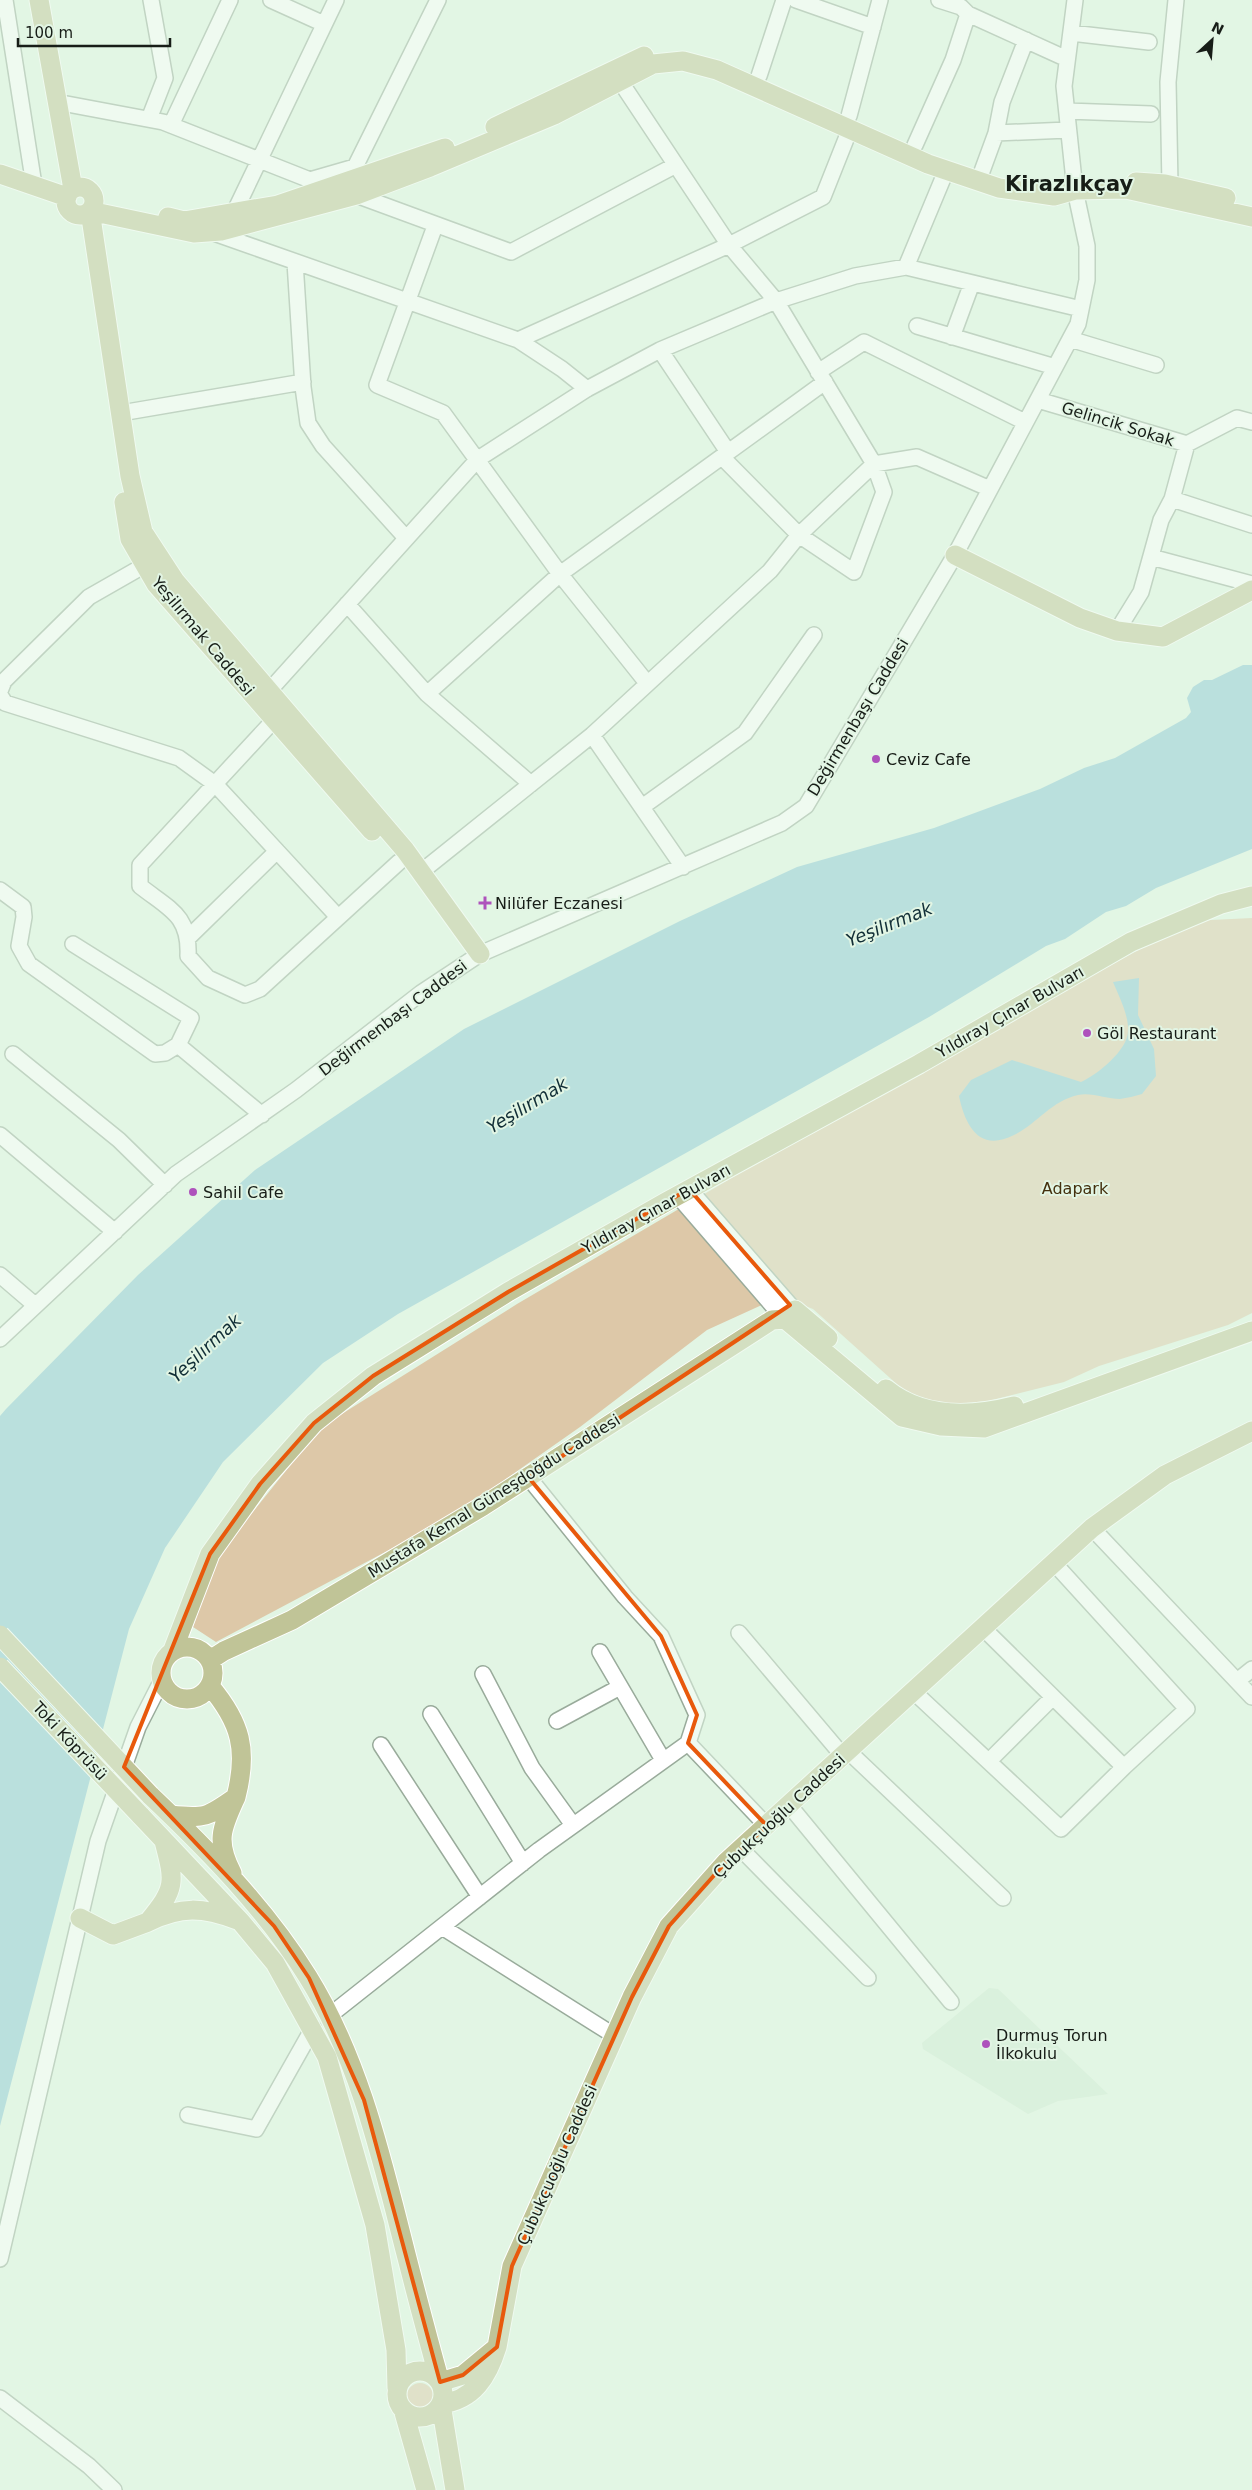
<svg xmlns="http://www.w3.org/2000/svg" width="1252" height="2490" viewBox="0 0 1252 2490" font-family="'DejaVu Sans',sans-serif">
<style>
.built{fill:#d1ead4}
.green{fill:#ddc8a8}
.water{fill:#8bc5d6}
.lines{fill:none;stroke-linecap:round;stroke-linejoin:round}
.minor-casing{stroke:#99ab9b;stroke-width:18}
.major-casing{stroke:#fff;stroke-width:21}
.minor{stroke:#fff;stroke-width:15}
.major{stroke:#c0c497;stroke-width:19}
.major-bridge-casing{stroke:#fff;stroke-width:21;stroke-linecap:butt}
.major-bridge{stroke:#c0c497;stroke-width:19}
.marked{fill:none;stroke:#e8590c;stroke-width:4;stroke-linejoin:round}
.poi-dot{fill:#ae52bc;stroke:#e2f5e4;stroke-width:2}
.labels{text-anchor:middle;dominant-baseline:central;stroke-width:4;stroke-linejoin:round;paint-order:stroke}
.street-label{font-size:16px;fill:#171d17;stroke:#e2f5e4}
.poi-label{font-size:16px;fill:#171d17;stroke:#e2f5e4;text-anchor:start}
.park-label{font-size:16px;fill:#44300e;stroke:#e2f5e4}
.water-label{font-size:18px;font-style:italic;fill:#112e36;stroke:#e2f5e4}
.district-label{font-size:21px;font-weight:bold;fill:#171d17;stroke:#e2f5e4}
</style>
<rect width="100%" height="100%" fill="#e2f5e4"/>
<path class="built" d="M989,1988l9,1 110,105 -50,7 -30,13 -105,-65 -1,-6z"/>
<path class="green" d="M1252,918v395l-24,12 -129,41 -35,16 -76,19 -44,4 -35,-10 -96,-86 -18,-7 -22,-2 -66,30 -127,97 -127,89 -237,126 -23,-15 23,-69 105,-131 196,-123 317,-186 357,-197z
M407 2396a13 13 0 1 1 26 0a13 13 0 1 1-26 0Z"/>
<path class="water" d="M1243,665h9v184l-96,39 -30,18 -20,6 -41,27 -19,7 -117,71 -531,297 -75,49 -100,99 -58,86 -36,81 -129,497v-710l6,-7 132,-134 117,-105 209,-141 216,-108 117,-54 137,-39 106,-39 44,-21 31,-10 71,-40 5,-6 -4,-14 6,-11 11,-7h8z
M1139,978l-1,37 16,34 2,27 -14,18c-7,2 -15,4 -22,5 -13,0 -29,-7 -42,-4 -27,6 -41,29 -64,40 -35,18 -49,-10 -55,-39l12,-16 41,-20 69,22c16,-7 47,-32 47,-51 1,-15 -9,-35 -15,-49z"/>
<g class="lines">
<defs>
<path id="minor" d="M5,0l29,185
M271,0l53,24
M796,0l77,27
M939,0l22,7 7,7
M1071,33l78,9
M759,76l25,-76
M620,81l109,164 47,56 98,163 10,28 -30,80 -55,-37 -77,-78
M67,104l96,18 147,58 45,-13 83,-167
M1067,111l84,3
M849,116l31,-116
M149,119l16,-41 -14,-78
M171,125l59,-125
M996,133l72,-3
M915,145l38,-85 15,-46 99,45
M981,174l15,-41 6,-31 24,-62
M1170,185l-2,-103 8,-82
M356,195l155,57 165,-87
M234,213l102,-213
M435,226l-58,159 66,28 117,161 87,109
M211,232l307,108 211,-95 94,-48 27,-68
M295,262l8,125 5,36 15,23 83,92
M906,267l40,-96
M917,326l138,41
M952,337l20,-54
M1070,339l86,26
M518,340l44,29 25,20
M660,350l68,102
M818,372l46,-30 161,80
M1038,400l149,44 50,-26 15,4
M121,413l182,-31
M1172,499l80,26
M1151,557l101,27
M347,604l80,90 104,90
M1117,631l24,-39 20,-72 11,-21 15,-55
M0,691l4,-10 85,-84 56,-32
M269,691l209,-232 109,-70 73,-39 116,-49 79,-25 51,-9 175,42
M427,694l133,-120 265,-192
M0,695l5,8 174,55 36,26 123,133
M274,720l-134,145v21c29,23 50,29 48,70l20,22 37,17 15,-6 139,-127
M592,735l91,132
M642,807l103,-74 69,-98
M421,872l171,-137 178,-164 29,-36 75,-71 43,-7 73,32
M0,890l23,17 1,10 -5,29 10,18 126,90 10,-1 13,-8
M189,937l88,-86
M73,944l118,74 -13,27 84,70
M13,1054l106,86 46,45
M0,1135l115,97
M689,1189l101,116
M678,1196l100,116
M0,1275l35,30
M0,1339l176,-165 120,-84 125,-97 59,-39 302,-131 24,-17 149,-251 123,-231 9,-44v-34l-12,-56 -11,-104 11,-86
M1092,1528l160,169
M983,1628l141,139 63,-58 -133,-146
M739,1633l104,123
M600,1652l63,108
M483,1674l49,94 41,57
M1237,1681l15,-12
M914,1692l147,137 63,-62
M431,1714l92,149
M557,1721l63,-34
M688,1743l79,83
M381,1745l99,152
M848,1751l155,147
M989,1761l64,-64
M789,1805l162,197
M741,1849l127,129
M442,1927l173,109
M329,2016l210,-166 149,-107 9,-28 -36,-79 -36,-39 -96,-119
M188,2115l68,14 57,-101
M0,2259l98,-418 40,-114 24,-47
M0,2398l89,68 25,24"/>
<path id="major" d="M39,0l34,189
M495,127l149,-71
M0,174l67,23
M1136,182l29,2 61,14
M66 201a14 14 0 1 1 28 0a14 14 0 1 1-28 0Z
M168,217l16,4 94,-16 167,-57
M124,502l6,37 26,45 216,247
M955,555l125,63 37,13 46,6 89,-47
M480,954l-75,-104 -230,-269 -32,-49 -13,-56 -40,-265 104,22 27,-2 135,-36 74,-28 124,-52 99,-51 30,-3 34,9 211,94 71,24 55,8 21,-6 51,-1 126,28
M795,1310l33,28
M886,1389c37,30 84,28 128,17
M161 1673a26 26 0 1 1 52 0a26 26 0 1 1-52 0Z
M173,1650l37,-96 50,-70 54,-61 59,-47 135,-84 158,-90 253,-138 212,-122 90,-38 31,-8
M210,1660l14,-9 68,-31 191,-114 289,-186 13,-1 117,98 39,9 43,2 268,-97
M210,1686c31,37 38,64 26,111
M150,1795c58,55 116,114 158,182 52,84 74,183 98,277 11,43 22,85 34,128l23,-7 34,-28c-9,29 -23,53 -56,57l14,86
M140,1815l101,107 34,41 52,94 48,168 21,125 1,38
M171,1815c34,4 37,2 65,-18 -14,31 -21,43 -4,76
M164,1841c11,42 12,47 -16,81 33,-16 55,-15 89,-2
M80,1918l33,17 35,-13
M497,2347l15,-81 120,-269 37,-71 57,-64 366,-334 73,-53 87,-44
M397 2394a23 23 0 1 1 46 0a23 23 0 1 1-46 0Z
M403,2409l23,81"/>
</defs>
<use href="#minor" class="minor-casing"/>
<use href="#major" class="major-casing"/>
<use href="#minor" class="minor"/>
<use href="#major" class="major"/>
<defs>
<path id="major-bridge" d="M0,1635l150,160
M0,1667l140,148"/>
</defs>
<use href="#major-bridge" class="major-bridge-casing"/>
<use href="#major-bridge" class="major-bridge"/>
</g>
<path d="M0 0H1252V2490H0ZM689,1189l101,116 -261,173 132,158 36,79 -9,28 79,83 -41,36 -57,64 -37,71 -120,269 -15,81 -34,28 -23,7 -76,-282 -55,-122 -35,-52 -150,-159 86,-213 50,-70 54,-61 59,-47 135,-84z" fill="#e2f5e4" fill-opacity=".55" fill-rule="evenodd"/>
<path class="marked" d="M689,1189l101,116 -261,173 132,158 36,79 -9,28 79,83 -41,36 -57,64 -37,71 -120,269 -15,81 -34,28 -23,7 -76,-282 -55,-122 -35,-52 -150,-159 86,-213 50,-70 54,-61 59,-47 135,-84z"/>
<g class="poi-dot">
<circle cx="876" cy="759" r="5"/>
<path d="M482.5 895.5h5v5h5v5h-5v5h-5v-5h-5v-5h5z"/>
<circle cx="1087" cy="1033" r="5"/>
<circle cx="193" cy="1192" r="5"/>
<circle cx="986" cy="2044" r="5"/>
</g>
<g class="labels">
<g class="street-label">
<text transform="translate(1118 424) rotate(17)">Gelincik Sokak</text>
<text transform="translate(203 636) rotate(50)">Yeşilırmak Caddesi</text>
<text transform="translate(858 717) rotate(-59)">Değirmenbaşı Caddesi</text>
<text transform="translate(1010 1012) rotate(-30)">Yıldıray Çınar Bulvarı</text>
<text transform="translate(393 1018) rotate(-37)">Değirmenbaşı Caddesi</text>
<text transform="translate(656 1209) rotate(-29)">Yıldıray Çınar Bulvarı</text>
<text transform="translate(494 1496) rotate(-32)">Mustafa Kemal Güneşdoğdu Caddesi</text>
<text transform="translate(70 1741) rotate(47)">Toki Köprüsü</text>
<text transform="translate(779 1816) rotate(-43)">Çubukçuoğlu Caddesi</text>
<text transform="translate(557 2165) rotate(-66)">Çubukçuoğlu Caddesi</text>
</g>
<g class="poi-label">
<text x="886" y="759">Ceviz Cafe</text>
<text x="495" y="903">Nilüfer Eczanesi</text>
<text x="1097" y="1033">Göl Restaurant</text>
<text x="203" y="1192">Sahil Cafe</text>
<text x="996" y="2035">Durmuş Torun<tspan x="996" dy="18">İlkokulu</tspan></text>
</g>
<g class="park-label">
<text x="1075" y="1188">Adapark</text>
</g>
<g class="water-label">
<text transform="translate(889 924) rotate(-22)">Yeşilırmak</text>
<text transform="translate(527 1105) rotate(-31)">Yeşilırmak</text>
<text transform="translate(205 1348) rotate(-43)">Yeşilırmak</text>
</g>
<g class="district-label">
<text x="1069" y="184">Kirazlıkçay</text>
</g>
</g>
<g transform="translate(1212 40) rotate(26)" stroke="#e2f5e4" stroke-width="4" paint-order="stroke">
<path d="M0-4L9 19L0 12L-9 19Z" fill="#171d17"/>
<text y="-8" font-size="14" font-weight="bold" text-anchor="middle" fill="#171d17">N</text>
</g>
<path d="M18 38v8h152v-8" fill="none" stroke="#171d17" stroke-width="2.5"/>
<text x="25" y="38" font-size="15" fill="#171d17" stroke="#e2f5e4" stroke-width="4" paint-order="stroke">100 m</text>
</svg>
